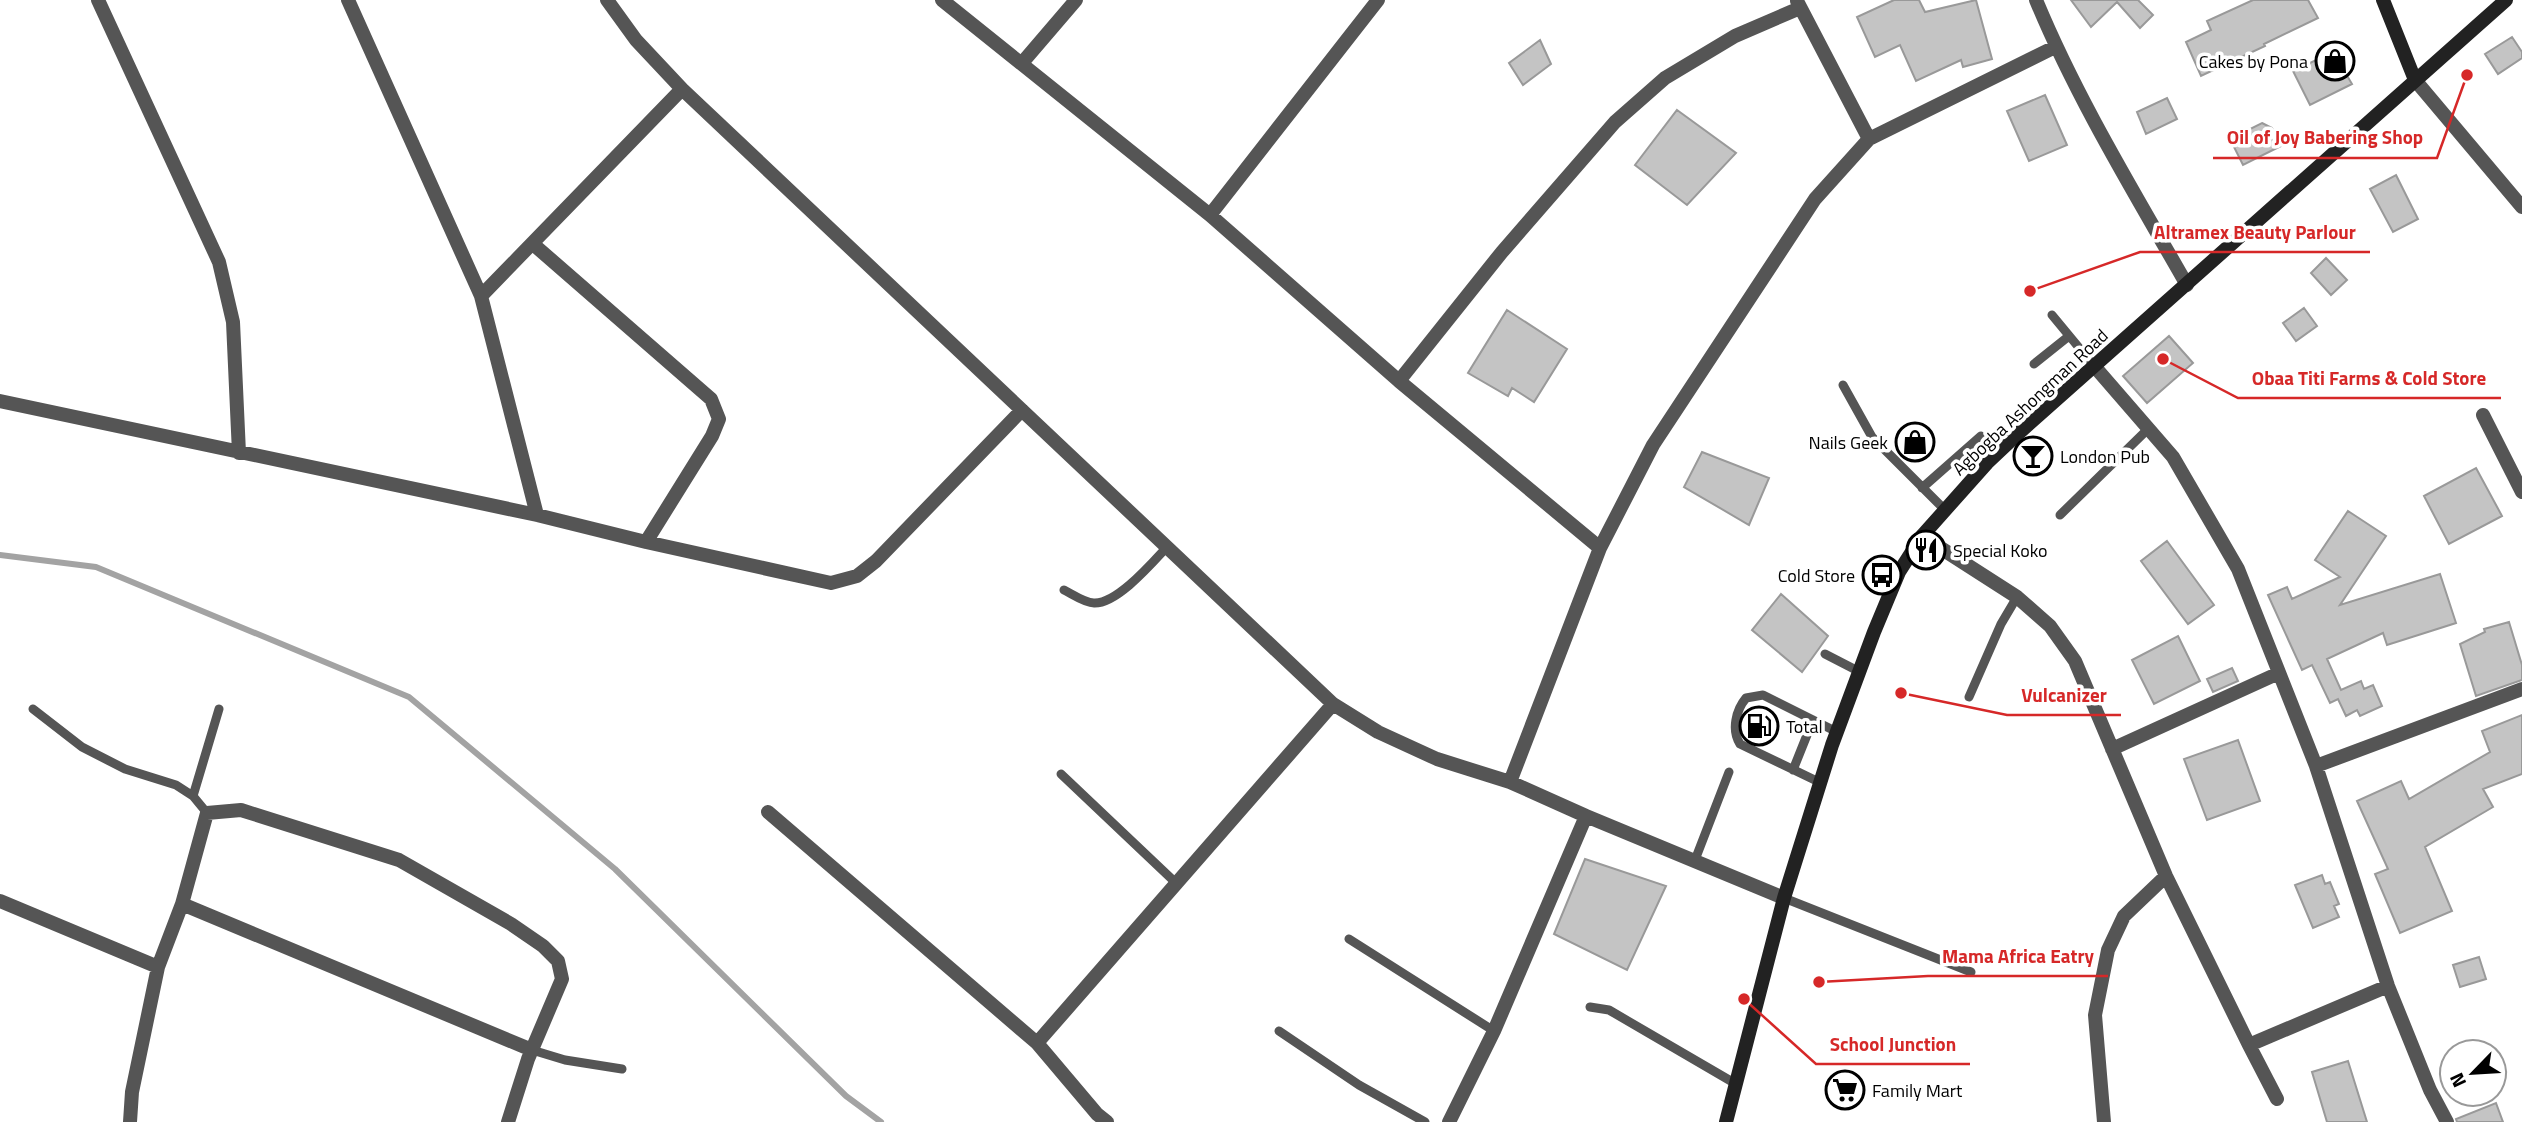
<svg xmlns="http://www.w3.org/2000/svg" width="2522" height="1122" viewBox="0 0 2522 1122" font-family="'Titillium Web',sans-serif">
<style>
.lines{fill:none;stroke-linecap:round;stroke-linejoin:round}
.stream{stroke:#a3a3a3;stroke-width:6}
.building{fill:#c4c4c4;stroke:#999;stroke-width:2}
.lane{stroke:#555;stroke-width:9}
.street{stroke:#555;stroke-width:14}
.secondary{stroke:#222;stroke-width:14}
.labels{text-anchor:middle;dominant-baseline:central;stroke-width:7;stroke-linejoin:round;paint-order:stroke}
.poi-label{font-size:18px;fill:#000;stroke:#fff;text-anchor:start}
.street-label{font-size:18px;fill:#000;stroke:#fff}
.leader{fill:none;stroke:#d62828;stroke-width:2.5}
.callout-dot{fill:#d62828;stroke:#fff;stroke-width:2.5}
.callout-label{font-size:19px;text-anchor:middle;font-weight:bold;fill:#d62828;stroke:#fff;stroke-width:7;stroke-linejoin:round;paint-order:stroke}
</style>
<rect width="100%" height="100%" fill="#fff"/>
<g class="lines">
<path class="stream" d="M0,555l96,12 313,130 206,172 231,227 35,26"/>
</g>
<path class="building" d="M1894,0h25l6,12 51,-12 16,59 -29,8 -2,-7 -45,21 -16,-36 -25,12 -18,-40z
M2071,0h67l15,15 -13,13 -23,-26 -26,25z
M2253,0h55l10,18 -54,26 1,2 -64,30 -15,-34 25,-12 -4,-9z
M2512,37l10,15v6l-24,16 -13,-20z
M1540,40l11,24 -28,21 -14,-22z
M2333,52l19,32 -42,21 -17,-34z
M2045,95l22,50 -38,16 -22,-50z
M2167,98l10,21 -31,15 -9,-22z
M1677,110l59,43 -49,52 -52,-40z
M2262,123l10,5 9,18 -38,19 -13,-26z
M2396,175l22,44 -25,13 -23,-43z
M2326,258l21,22 -16,15 -20,-22z
M2304,308l13,18 -21,15 -13,-18z
M1507,310l60,39 -33,53 -22,-14 -4,8 -40,-23z
M2169,336l24,27 -46,40 -24,-27z
M1702,452l67,26 -20,47 -65,-38z
M2476,468l26,48 -53,28 -25,-48z
M2348,511l38,25 -46,69 100,-31 16,49 -69,22 -4,-12 -56,26 14,31 20,-9 3,8 9,-4 9,21 -22,10 -3,-6 -11,6 -8,-17 -8,4 -18,-38 -10,5 -34,-75 19,-8 5,12 48,-22 -25,-17z
M2167,541l47,64 -26,19 -47,-63z
M1781,594l47,42 -26,36 -50,-42z
M2509,622l13,43v15l-46,16 -16,-52 25,-12 -1,-3z
M2178,636l22,45 -46,23 -22,-44z
M2232,668l6,13 -25,11 -6,-13z
M2522,715v59l-39,15 10,18 -68,40 27,64 -52,22 -25,-59 13,-5 -31,-68 44,-20 8,18 81,-47 -8,-21z
M2238,740l22,61 -53,19 -23,-61z
M1585,859l81,27 -39,84 -73,-36z
M2322,875l3,9 5,-2 9,22 -5,2 5,11 -26,11 -18,-43z
M2479,957l7,22 -26,8 -7,-22z
M2348,1061l19,61h-40l-15,-50z
M2496,1103l7,19h-46l-1,-3z"/>
<g class="lines">
<path class="lane" d="M2052,315l43,52
M2034,364l35,-28
M1843,385l29,52 73,73
M1922,488l59,-52
M2060,515l88,-86
M1064,590c8,4 21,13 30,13 23,1 58,-40 73,-56
M1825,654l33,17
M1969,697l32,-73 16,-27
M33,709l49,38 43,22 51,16 17,11 14,17
M1793,770l20,-50
M1061,774l115,109
M1821,783l-81,-39c-9,-14 -4,-34 6,-46l17,-3 74,37
M193,796l26,-87
M1695,860l34,-88
M1784,898l187,74
M1349,939l145,92
M1590,1007l19,3 127,74
M1279,1031l80,54 66,37
M532,1050l33,10 57,9"/>
<path class="street" d="M98,0l121,262 14,60 6,131
M348,0l133,296 56,219
M607,0l29,40 46,49 651,615 45,28 59,27 73,23 76,34 198,82
M942,0l268,215 189,166 201,167
M2036,0c41,99 98,192 151,285
M1797,1l72,138 186,-92
M1022,63l54,-63
M2415,80l107,127
M1210,215l168,-215
M533,244l178,155 8,20 -7,17 -66,106
M481,296l201,-207
M2095,367l78,90 65,112 78,197 72,220 42,104 17,32
M1399,381l103,-129 113,-130 50,-44 70,-42 65,-28
M0,401l537,114 109,27 185,41 26,-7 19,-15 146,-151
M2483,415l39,77
M1922,536l95,61 33,29 25,35 91,215 83,169 28,54
M2112,749l167,-76
M2316,766l206,-77
M1510,782l90,-234 53,-103 162,-246 54,-60
M768,812l269,231 60,71 10,8
M0,901l158,66
M182,904l350,146
M1037,1043l296,-339
M2249,1045l139,-59
M130,1122l2,-30 26,-125 24,-63 25,-91 34,-3 158,50 112,64 32,22 15,15 4,18 -34,80 -20,63
M1449,1122l45,-91 92,-215
M2104,1122l-9,-107 13,-65 16,-34 42,-40"/>
<path class="secondary" d="M2383,0l32,80
M1726,1122l58,-224 48,-153 42,-113 25,-60 23,-36 65,-73 34,-32 485,-431"/>
</g>
<defs>
<symbol id="shop-ring" viewBox="-11 -11 22 22"><circle r="9.5" fill="#fff" stroke="#000" stroke-width="1.5"/><path d="M-5-2.5h2.3a2.7 3.5 0 0 1 5.4 0H5L5.5 6h-11ZM-1.5-2.5h3a1.5 2.3 0 0 0-3 0Z" fill="#000"/></symbol>
<symbol id="bar-ring" viewBox="-11 -11 22 22"><circle r="9.5" fill="#fff" stroke="#000" stroke-width="1.5"/><path d="M-6-5H6L.8 .8V4.5H3.5V6h-7V4.5H-.8V.8Z" fill="#000"/></symbol>
<symbol id="restaurant-ring" viewBox="-11 -11 22 22"><circle r="9.5" fill="#fff" stroke="#000" stroke-width="1.5"/><path d="M-5-6h1v4h1v-4h1v4h1v-4h1v5L-1.5 .5V6h-2V.5L-5-1ZM5-6V6H3V1.5H1.5Q1.5-4 5-6Z" fill="#000"/></symbol>
<symbol id="bus-ring" viewBox="-11 -11 22 22"><circle r="9.5" fill="#fff" stroke="#000" stroke-width="1.5"/><path d="M-5-6H5V4H4V6H2V4H-2V6H-4V4H-5ZM-3.5-4V0h7V-4ZM-3.5 1.2v1.5H-2V1.2ZM2 1.2v1.5H3.5V1.2Z" fill="#000"/></symbol>
<symbol id="fuel-ring" viewBox="-11 -11 22 22"><circle r="9.5" fill="#fff" stroke="#000" stroke-width="1.5"/><path d="M-5.5-6h7V0h2V4h1.3V-2.5L3-4.5l.8-.8L6-3V5H2.5V1h-1V6h-7ZM-4.2-4.7v3.2H.2V-4.7Z" fill="#000"/></symbol>
<symbol id="supermarket-ring" viewBox="-11 -11 22 22"><circle r="9.5" fill="#fff" stroke="#000" stroke-width="1.5"/><path d="M-6-5.5h2.5l.6 2H6L4.5 2H-2.5L-4.4-4H-6ZM-1.5 3.2a1.3 1.3 0 1 0 .1 0ZM3 3.2a1.3 1.3 0 1 0 .1 0Z" fill="#000"/></symbol>
</defs>
<g fill-rule="evenodd">
<use href="#shop-ring" x="2313" y="39" width="44" height="44"/>
<use href="#shop-ring" x="1893" y="420" width="44" height="44"/>
<use href="#bar-ring" x="2011" y="434" width="44" height="44"/>
<use href="#restaurant-ring" x="1904" y="528" width="44" height="44"/>
<use href="#bus-ring" x="1860" y="553" width="44" height="44"/>
<use href="#fuel-ring" x="1737" y="704" width="44" height="44"/>
<use href="#supermarket-ring" x="1823" y="1068" width="44" height="44"/>
</g>
<g class="labels">
<g class="poi-label">
<text x="2308" y="61" text-anchor="end">Cakes by Pona</text>
<text x="1888" y="442" text-anchor="end">Nails Geek</text>
<text x="2060" y="456">London Pub</text>
<text x="1953" y="550">Special Koko</text>
<text x="1855" y="575" text-anchor="end">Cold Store</text>
<text x="1786" y="726">Total</text>
<text x="1872" y="1090">Family Mart</text>
</g>
<g class="street-label">
<text transform="translate(2030 402) rotate(-43)">Agbogba Ashongman Road</text>
</g>
</g>
<path class="leader" d="M2467 75L2437 158H2213M2030 291L2140 252H2370M2163 359L2238 398H2501M1901 693L2007 715H2121M1819 982L1928 976H2108M1744 999L1816 1064H1970"/>
<g class="callout-dot">
<circle cx="2467" cy="75" r="7"/>
<circle cx="2030" cy="291" r="7"/>
<circle cx="2163" cy="359" r="7"/>
<circle cx="1901" cy="693" r="7"/>
<circle cx="1819" cy="982" r="7"/>
<circle cx="1744" cy="999" r="7"/>
</g>
<g class="callout-label">
<text x="2325" y="144">Oil of Joy Babering Shop</text>
<text x="2255" y="239">Altramex Beauty Parlour</text>
<text x="2369" y="385">Obaa Titi Farms &amp; Cold Store</text>
<text x="2064" y="702">Vulcanizer</text>
<text x="2018" y="963">Mama Africa Eatry</text>
<text x="1893" y="1051">School Junction</text>
</g>
<g transform="translate(2473 1073) rotate(245)"><circle r="33" fill="#ffffff" stroke="#999999" stroke-width="2"/>
<path d="M0-5L12 26L0 18L-12 26Z" fill="#000000"/>
<text y="-10" font-size="19" font-weight="bold" text-anchor="middle" fill="#000000">N</text>
</g>
</svg>
